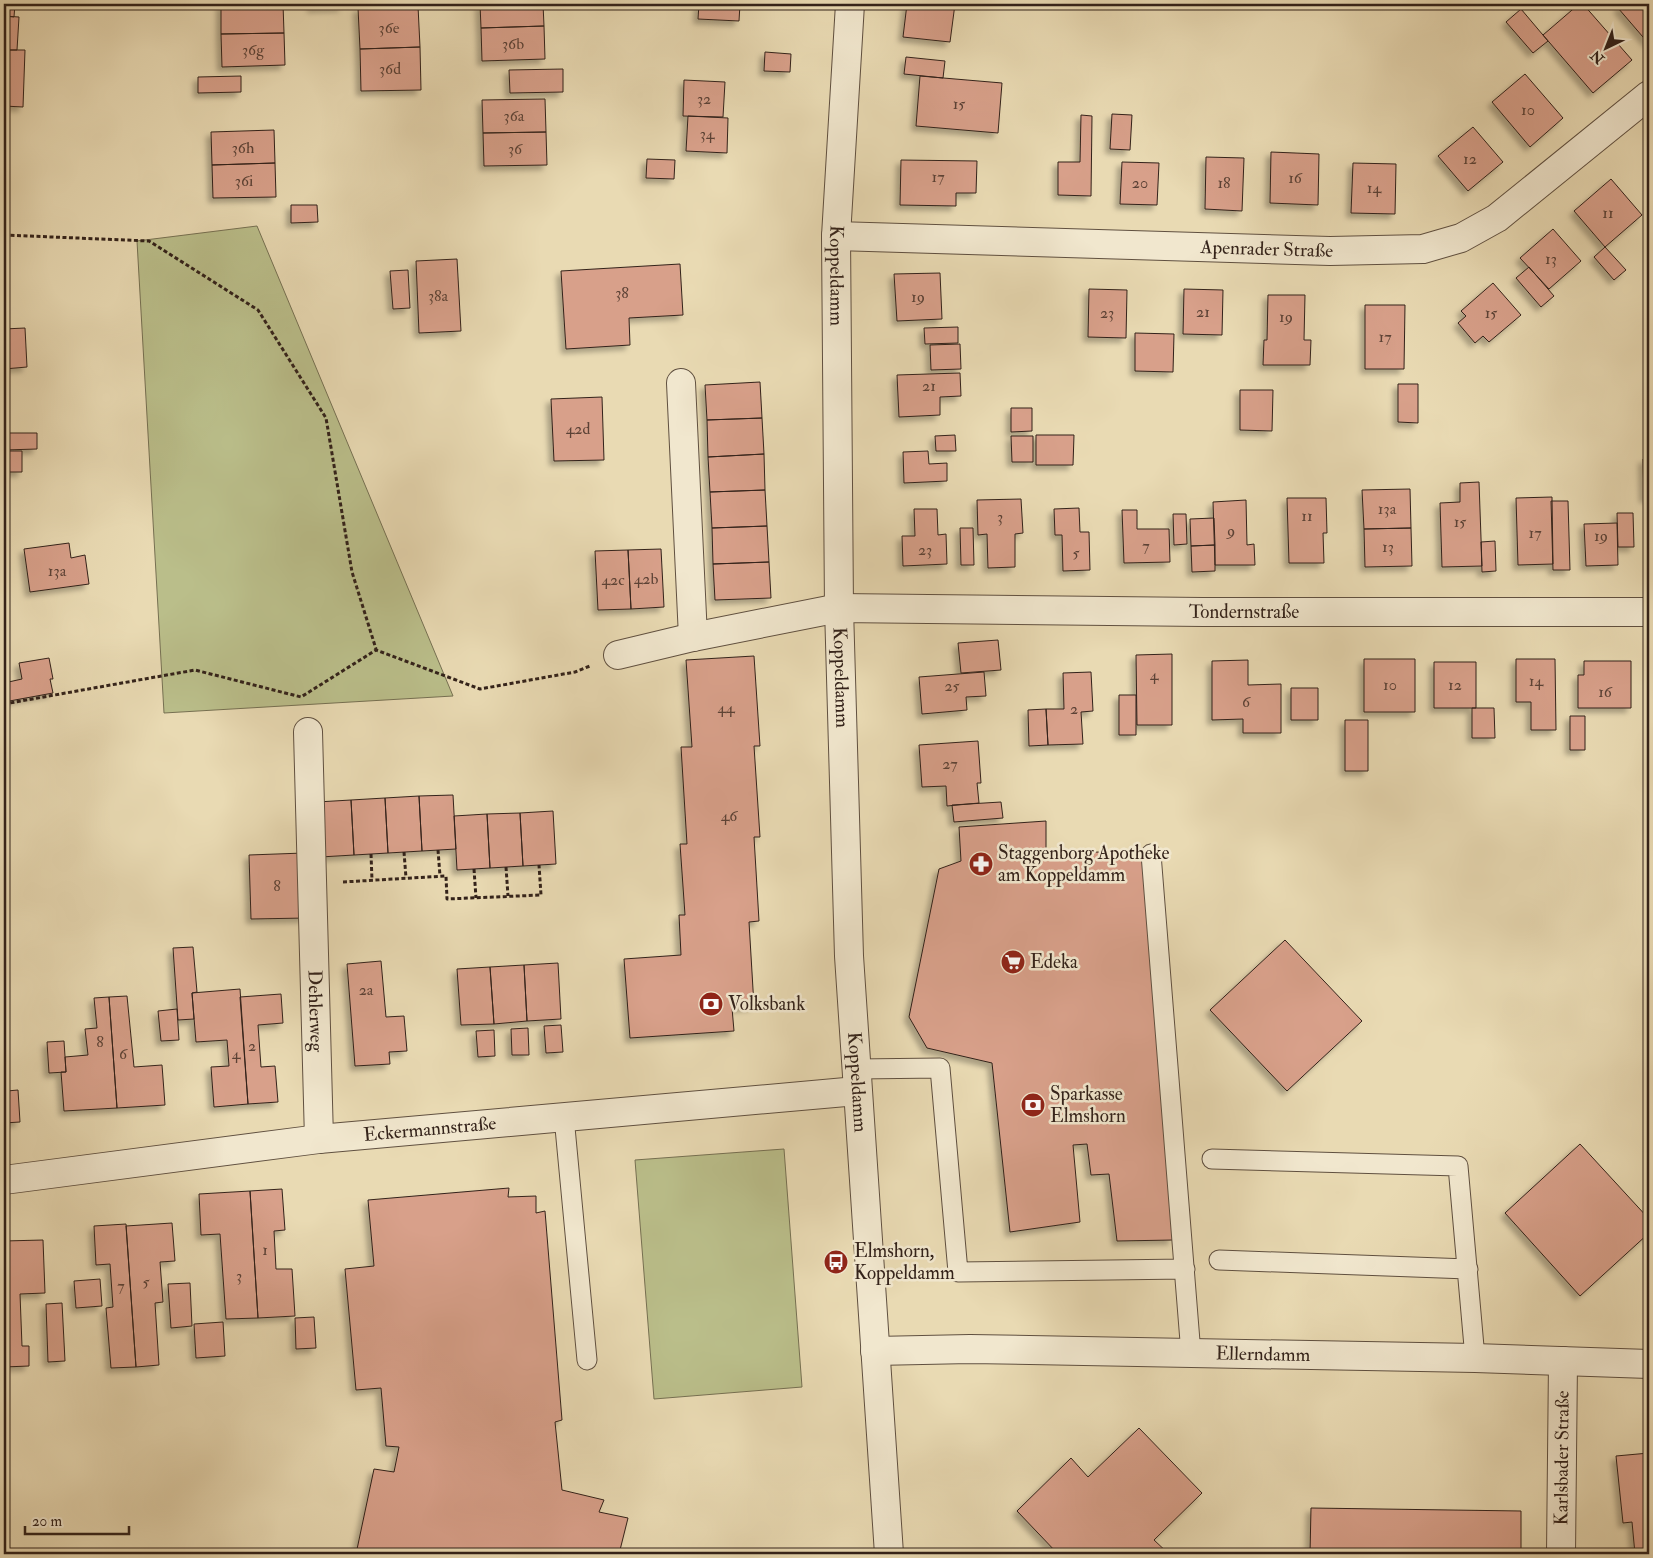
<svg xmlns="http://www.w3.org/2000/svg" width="1653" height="1558" viewBox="0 0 1653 1558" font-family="'IM FELL Double Pica',serif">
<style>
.green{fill:#babe8a;stroke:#767052}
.building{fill:#d8a08a;stroke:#33221a;filter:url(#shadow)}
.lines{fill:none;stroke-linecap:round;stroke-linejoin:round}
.service-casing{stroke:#605040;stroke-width:21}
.minor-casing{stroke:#605040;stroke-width:30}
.path{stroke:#33221a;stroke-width:3;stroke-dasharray:4 2.5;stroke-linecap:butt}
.service{stroke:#f1e7ce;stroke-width:19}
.minor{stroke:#f1e7ce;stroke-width:28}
.labels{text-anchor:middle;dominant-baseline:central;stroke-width:5;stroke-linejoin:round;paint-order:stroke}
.number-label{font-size:16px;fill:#5c4236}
.street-label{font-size:19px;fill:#33221a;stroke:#f1e7ce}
.poi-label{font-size:19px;fill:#33221a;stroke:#f1e7ce;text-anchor:start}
</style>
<defs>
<filter id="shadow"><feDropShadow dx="-4.5" dy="4.5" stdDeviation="2.5" flood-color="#0004"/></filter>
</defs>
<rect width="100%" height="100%" fill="#e9dab3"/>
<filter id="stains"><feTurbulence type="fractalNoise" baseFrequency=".004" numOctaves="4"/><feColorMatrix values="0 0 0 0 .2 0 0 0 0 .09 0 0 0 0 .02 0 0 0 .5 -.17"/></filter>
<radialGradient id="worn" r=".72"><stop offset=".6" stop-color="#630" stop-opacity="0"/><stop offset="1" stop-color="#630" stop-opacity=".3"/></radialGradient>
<path class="green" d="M257,226l196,470 -289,17 -27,-472z
M784,1149l18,238 -148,12 -19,-239z"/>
<path class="building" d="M4,4h11l-1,13 -10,-1z
M221,4h62l1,29 -63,1z
M312,4h31v3l-31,1z
M480,4h63l1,22 -63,2z
M699,4h41l-1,17 -41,-2z
M907,4h48l-5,38 -47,-5z
M1579,4h4l49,56 -39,33 -50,-58z
M1622,4h27v40l-31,-36z
M418,6l2,41 -60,2 -2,-41z
M1521,9l27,32 -15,12 -27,-31z
M4,16l15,1 -2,33h-13z
M544,26l1,33 -63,2 -1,-33z
M284,33l1,32 -63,2 -1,-33z
M420,47l1,43 -60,1 -1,-42z
M4,50h21l-2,57 -19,-1z
M765,52l26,2 -1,18 -26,-1z
M906,57l39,4 -2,17 -39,-4z
M563,69v23l-53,1 -1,-23z
M1525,74l38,44 -33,29 -38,-45z
M241,76v16l-43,1v-16z
M920,76l82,7 -4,50 -82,-7z
M684,80l41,2 -2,35 -40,-1z
M545,99l1,33 -63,1 -1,-33z
M1112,114l20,1 -2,35 -20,-1z
M1081,115l11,1 -1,80 -33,-1v-33h22z
M688,116l40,2 -1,35 -41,-2z
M1473,127l30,35 -35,29 -30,-35z
M274,130l1,33 -63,2 -1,-33z
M546,132l1,33 -63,1 -1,-33z
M1271,152l48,2 -1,51 -48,-2z
M1206,157l38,1 -2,53 -37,-2z
M647,159l28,1 -1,19 -28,-1z
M901,160l76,1 -1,32h-20v13l-56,-1z
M1122,162l37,1 -2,42 -37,-1z
M275,163l1,34 -63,1 -1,-33z
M1353,163l43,1 -1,50 -44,-1z
M1611,179l31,36 -37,32 -31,-36z
M4,196l5,1 -1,15 -4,-1z
M291,205h26l1,17 -27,1z
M1553,229l28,32 -32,28 -29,-31z
M1605,247l21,23 -12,10 -20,-23z
M457,259l4,72 -42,2 -3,-72z
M680,264l3,51 -54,3 1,27 -64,4 -5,-78z
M1529,267l25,29 -13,11 -25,-29z
M408,270l2,38 -17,1 -3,-38z
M940,273l2,46 -45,2 -3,-47z
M1493,283l28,32 -32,27 -6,-6 -8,7 -17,-20 8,-7 -5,-5z
M1089,289l38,1 -1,48 -38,-1z
M1184,289l39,1 -1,45 -39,-1z
M1268,295h37l-1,45h7l-1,25h-47l1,-25h3z
M1365,305h40l-1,64h-39z
M958,327v16l-33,1 -1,-16z
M25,328l2,39 -23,2v-40z
M1135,333l39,1 -1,38 -38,-1z
M960,344l1,25 -30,1 -1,-25z
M960,373l1,23 -21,1v18l-41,2 -2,-42z
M760,382l2,36 -55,2 -2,-35z
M1398,384h20v39l-20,-1z
M1240,390h33l-1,41 -32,-1z
M602,397l2,63 -50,1 -3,-62z
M1011,408h21v23l-21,1z
M762,418l2,36 -56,3 -1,-37z
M4,433h33v16l-33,1z
M955,435l1,16h-20l-1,-15z
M1036,435h38l-1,30h-37z
M1011,436h22v26h-21z
M4,451h18v21h-18z
M928,451l1,13 18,-1v18l-43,2 -1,-31z
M764,454l1,36 -55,2 -2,-35z
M1643,459h6v39h-5z
M1479,482l3,84 -40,1 -2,-64 20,-1v-19z
M1410,489l1,39 -47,1 -2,-39z
M765,490l2,36 -55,2 -2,-36z
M1552,497l1,67 -35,1 -2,-67z
M1287,498h39l1,35h-4l1,30h-35z
M1021,499l2,34 -8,1v33l-27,1 -1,-34 -9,1 -1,-35z
M1246,500l1,45 7,-1 1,21h-40l-2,-63z
M1551,501h17l2,69h-17z
M1079,508l1,24h9l1,38 -27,1 -1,-36h-7l-1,-26z
M914,509h23l1,26 8,-1 1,30 -44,2 -1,-30h13z
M1122,510h15v19h32l1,33 -46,1z
M1617,513h16l1,34h-16z
M1173,514h13l1,30 -13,1z
M1214,518l1,27 -24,1 -1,-27z
M1617,523l1,42 -32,1 -2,-42z
M767,526l2,36 -56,2 -1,-36z
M960,528h13l1,37h-13z
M1411,528l1,38 -47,1 -1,-38z
M1495,541l1,30 -14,1 -1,-30z
M69,543l2,15 14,-3 4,29 -59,8 -6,-43z
M1215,545v26l-23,1 -1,-26z
M661,549l3,58 -33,2 -3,-59z
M628,550l3,59 -33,1 -3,-59z
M769,562l2,36 -56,2 -2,-36z
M998,640l3,30 -40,3 -3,-30z
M1172,654v71h-35l-1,-70z
M754,656l6,90h-6l6,91h-6l5,84 -10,1 5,84 -22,2 2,23 -104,7 -6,-79 57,-4 -2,-40h6l-5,-71h7l-6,-97h11l-6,-87z
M49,658l4,21h-3l3,14 -49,9v-19l18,-4 -3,-16z
M1364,659h51v53h-51z
M1516,659h39l1,71h-25v-28h-15z
M1248,660v25l33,-1v49h-38v-14l-31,1v-59z
M1584,661h47v47h-53v-33h6z
M1434,662h42v46h-42z
M984,672l2,24 -20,1 1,13 -45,4 -3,-37z
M1091,672l2,39 -12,1 2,32 -35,1 -2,-36h18l-1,-36z
M1291,688h27v32h-27z
M1119,695h17v40h-17z
M1472,708h22l1,30h-23z
M1046,709l2,36 -19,1 -1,-36z
M1570,716h15v34h-15z
M1345,720h23v51h-23z
M978,741l3,42h-4l2,20 -32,3 -1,-20 -24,1 -3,-42z
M453,795l3,54 -34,2 -3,-55z
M419,796l3,55 -34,2 -3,-55z
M385,798l3,55 -34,2 -3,-55z
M351,800l3,55 -34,2 -3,-55z
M1001,802l2,16 -49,4 -2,-17z
M553,811l3,53 -33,2 -3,-53z
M520,813l3,53 -33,2 -3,-54z
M487,814l3,54 -33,2 -3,-54z
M1046,821v30l97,2 30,387 -56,1 -8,-67 -18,1 -4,-31 -14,1 7,77 -70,10 -18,-169 -65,-15 -18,-31 30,-148 22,-8 -2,-34z
M304,853l2,65 -55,1 -2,-64z
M1285,940l77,81 -75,70 -77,-81z
M193,947l4,45 -5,1 2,26 -16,1 -5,-72z
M381,961l5,56 18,-1 3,35 -18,1 1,12 -35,2 -8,-102z
M558,963l3,56 -34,2 -3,-56z
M524,965l3,56 -33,3 -4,-57z
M490,967l4,57 -33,1 -4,-56z
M240,989l8,115 -34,3 -3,-40 18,-1 -2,-26 -31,2 -4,-49z
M281,994l2,29 -25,2 3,42 14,-1 3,36 -30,2 -8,-107z
M127,996l7,71 28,-2 3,40 -48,3 -8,-111z
M109,997l8,111 -53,3 -3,-39h5l-1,-15 23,-2 -3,-26 12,-1 -3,-30z
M177,1009l2,31 -18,1 -3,-30z
M561,1025l2,27 -17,1 -2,-27z
M528,1028l1,27h-17l-1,-26z
M494,1030l1,26 -17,1 -2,-26z
M64,1041l2,31 -17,1 -2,-31z
M4,1048l3,43 11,-1 2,32 -16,1z
M1580,1144l69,75v14l-69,63 -75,-83z
M509,1188l-1,9 28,-1v17l9,-2 17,209 -7,2 7,68 42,10 -5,12 29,6 -9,36h-263l18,-85 20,3 5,-25 -13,-1 -5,-58 -25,2 -11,-121 29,-3 -6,-66z
M282,1189l3,41 -11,1 2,38h16l3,47 -37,2 -8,-127z
M250,1191l8,127 -32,1 -6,-85 -19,1 -2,-41z
M172,1223l3,38 -15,1 3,40 -8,1 4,62 -23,2 -10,-141z
M126,1224l10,143 -25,1 -5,-60 7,-1 -3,-43 -14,1 -2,-39z
M43,1240l2,53 -25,1 2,52h7v20l-25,1v-126z
M100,1279l2,27 -26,2 -2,-27z
M190,1283l2,43 -21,2 -3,-44z
M62,1303l3,58 -17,1 -2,-58z
M314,1317l2,31 -20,1 -1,-31z
M223,1322l2,34 -29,2 -2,-34z
M1139,1428l63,65 -48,47 15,14h-111l-41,-43 54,-53 17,19z
M1649,1453v101h-14l-3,-32 -9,1 -7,-67z
M1311,1508l210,3v43h-211z"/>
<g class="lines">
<defs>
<path id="service" d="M1151,854l40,500
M857,1069l83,-1 18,204 227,-3
M564,1117l23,243
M1212,1159l246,7 17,192
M1219,1260l249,9"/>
<g id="minor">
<path id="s1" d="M850,4l-14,232 3,372 10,348 40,598"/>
<path id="s2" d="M836,236l494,15 93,-2 38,-11 36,-20 152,-123"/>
<path d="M681,383l12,254"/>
<path id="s3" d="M618,655l75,-18 146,-29 364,4h446"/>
<path id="s4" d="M308,732l11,407"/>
<path id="s5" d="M4,1180l315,-41 538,-48"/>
<path id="s6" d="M875,1351l95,-2 505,9 174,6"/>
<path id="s7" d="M1561,1554l2,-193"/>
</g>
</defs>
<use href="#service" class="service-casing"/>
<use href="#minor" class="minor-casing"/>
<path class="path" d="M4,235l145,6 109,69 68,108 26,154 24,77
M4,704l191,-34 106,27 75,-47 104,39 95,-17 15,-6
M438,850l2,26
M404,852l2,26
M371,854l1,26
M506,867l2,29
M474,869l2,29
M343,882l103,-6 1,23 94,-4 -2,-30"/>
<use href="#service" class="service"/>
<use href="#minor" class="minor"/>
</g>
<defs>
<symbol id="pharmacy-disc" viewBox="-11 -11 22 22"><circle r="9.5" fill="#8f2418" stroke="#f1e7ce"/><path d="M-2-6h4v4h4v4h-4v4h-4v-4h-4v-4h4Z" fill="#fff"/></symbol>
<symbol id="supermarket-disc" viewBox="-11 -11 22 22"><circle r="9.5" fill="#8f2418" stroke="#f1e7ce"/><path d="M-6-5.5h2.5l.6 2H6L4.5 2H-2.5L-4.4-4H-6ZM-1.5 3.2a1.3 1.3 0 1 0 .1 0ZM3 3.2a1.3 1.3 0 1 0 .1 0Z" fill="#fff"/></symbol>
<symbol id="bank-disc" viewBox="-11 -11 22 22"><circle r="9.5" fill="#8f2418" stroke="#f1e7ce"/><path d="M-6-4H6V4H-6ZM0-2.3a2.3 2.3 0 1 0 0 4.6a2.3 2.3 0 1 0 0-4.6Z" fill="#fff"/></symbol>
<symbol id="bus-disc" viewBox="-11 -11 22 22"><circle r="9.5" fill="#8f2418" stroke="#f1e7ce"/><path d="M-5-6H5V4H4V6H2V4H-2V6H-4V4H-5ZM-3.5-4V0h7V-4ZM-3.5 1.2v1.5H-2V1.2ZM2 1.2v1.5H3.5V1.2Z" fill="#fff"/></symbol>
</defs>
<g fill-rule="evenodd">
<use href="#pharmacy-disc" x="967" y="850" width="28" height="28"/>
<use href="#supermarket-disc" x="999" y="948" width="28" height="28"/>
<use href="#bank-disc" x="697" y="990" width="28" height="28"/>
<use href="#bank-disc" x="1019" y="1091" width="28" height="28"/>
<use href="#bus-disc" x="822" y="1248" width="28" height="28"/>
</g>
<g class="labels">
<g class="number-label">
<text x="389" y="28">36e</text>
<text x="513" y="44">36b</text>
<text x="253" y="50">36g</text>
<text x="390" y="69">36d</text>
<text x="704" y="99">32</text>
<text x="959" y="104">15</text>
<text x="1528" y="110">10</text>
<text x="514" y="116">36a</text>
<text x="707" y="134">34</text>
<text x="243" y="148">36h</text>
<text x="515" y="149">36</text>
<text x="1470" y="159">12</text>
<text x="938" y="177">17</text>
<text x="1295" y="178">16</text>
<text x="244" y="181">36i</text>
<text x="1140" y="183">20</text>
<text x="1224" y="183">18</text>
<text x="1374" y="188">14</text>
<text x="1608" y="213">11</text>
<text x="1551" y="259">13</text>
<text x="622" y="293">38</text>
<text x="438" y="296">38a</text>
<text x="918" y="297">19</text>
<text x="1203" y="312">21</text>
<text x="1107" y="313">23</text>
<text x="1491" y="313">15</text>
<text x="1286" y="317">19</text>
<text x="1385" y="337">17</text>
<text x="929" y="386">21</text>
<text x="578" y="429">42d</text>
<text x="1387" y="509">13a</text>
<text x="1307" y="516">11</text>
<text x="1000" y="517">3</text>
<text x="1460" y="522">15</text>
<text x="1231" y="531">9</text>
<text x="1535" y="533">17</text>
<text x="1601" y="536">19</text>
<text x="1146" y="546">7</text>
<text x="1388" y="547">13</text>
<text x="925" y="550">23</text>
<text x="1076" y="553">5</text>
<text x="57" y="571">13a</text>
<text x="646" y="579">42b</text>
<text x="613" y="580">42c</text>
<text x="1154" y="675">4</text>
<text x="1536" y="681">14</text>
<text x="1390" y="685">10</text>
<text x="1455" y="685">12</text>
<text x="952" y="686">25</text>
<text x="1605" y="692">16</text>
<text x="1246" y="702">6</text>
<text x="726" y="708">44</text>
<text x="1074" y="709">2</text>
<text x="950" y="764">27</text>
<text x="729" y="816">46</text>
<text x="277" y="886">8</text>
<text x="366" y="990">2a</text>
<text x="100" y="1042">8</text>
<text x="252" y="1046">2</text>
<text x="123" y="1054">6</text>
<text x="236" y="1054">4</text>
<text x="265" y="1250">1</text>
<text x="239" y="1276">3</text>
<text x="146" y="1282">5</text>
<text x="121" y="1286">7</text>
</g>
<g class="street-label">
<text stroke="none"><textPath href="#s2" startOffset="431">Apenrader Straße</textPath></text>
<text stroke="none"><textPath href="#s1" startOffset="272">Koppeldamm</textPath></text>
<text stroke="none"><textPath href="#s3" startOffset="631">Tondernstraße</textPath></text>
<text stroke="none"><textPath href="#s1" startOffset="674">Koppeldamm</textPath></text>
<text stroke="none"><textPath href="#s4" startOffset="279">Dehlerweg</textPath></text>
<text stroke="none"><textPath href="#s1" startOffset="1079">Koppeldamm</textPath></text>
<text stroke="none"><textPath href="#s5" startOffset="429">Eckermannstraße</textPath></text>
<text stroke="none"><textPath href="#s6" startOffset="388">Ellerndamm</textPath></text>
<text stroke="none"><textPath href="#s7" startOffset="96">Karlsbader Straße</textPath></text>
</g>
<g class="poi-label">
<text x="998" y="853">Staggenborg Apotheke<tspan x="998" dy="22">am Koppeldamm</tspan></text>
<text x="1030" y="962">Edeka</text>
<text x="728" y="1004">Volksbank</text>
<text x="1050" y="1094">Sparkasse<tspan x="1050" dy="22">Elmshorn</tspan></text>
<text x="854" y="1251">Elmshorn,<tspan x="854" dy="22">Koppeldamm</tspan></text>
</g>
</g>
<rect width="1653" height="1558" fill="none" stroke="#e9dab3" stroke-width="20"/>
<rect x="5" y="5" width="1643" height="1548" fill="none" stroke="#33221a" stroke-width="2.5"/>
<rect x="10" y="10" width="1633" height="1538" fill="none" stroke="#33221a"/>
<g transform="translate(1606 48) rotate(223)" stroke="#f1e7ce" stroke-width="4" paint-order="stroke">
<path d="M0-4L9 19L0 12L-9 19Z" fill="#33221a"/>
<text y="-8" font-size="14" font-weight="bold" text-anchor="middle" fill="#33221a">N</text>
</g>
<path d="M25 1526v8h104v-8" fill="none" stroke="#33221a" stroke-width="2.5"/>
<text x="32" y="1526" font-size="15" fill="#33221a" stroke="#f1e7ce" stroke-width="4" paint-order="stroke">20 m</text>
<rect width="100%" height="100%" filter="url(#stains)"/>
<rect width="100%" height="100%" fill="url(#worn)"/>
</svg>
